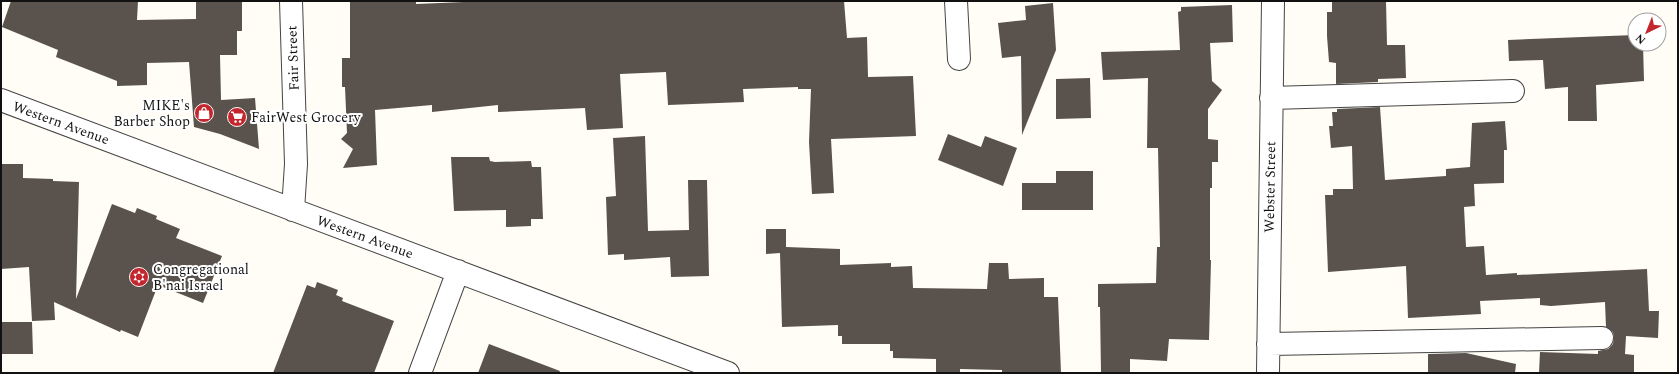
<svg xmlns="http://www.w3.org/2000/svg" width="1679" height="374" viewBox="0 0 1679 374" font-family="Spectral,serif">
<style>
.building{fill:#5a524d}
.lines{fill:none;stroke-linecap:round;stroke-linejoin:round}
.minor-casing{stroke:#444;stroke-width:24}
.minor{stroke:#fff;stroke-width:22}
.labels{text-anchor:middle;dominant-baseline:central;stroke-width:4;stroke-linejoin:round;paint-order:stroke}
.street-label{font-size:14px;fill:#111;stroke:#fff}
.poi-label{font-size:14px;fill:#111;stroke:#fff;text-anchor:start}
</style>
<rect width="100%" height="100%" fill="#fffdf5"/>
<path class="building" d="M11,1h127l-1,19 59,-1v-18h46v30h-5v24h-17l1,45 34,-2 4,51 -39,-15 -26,-7 -5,-65 -42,1v22l-30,1v-5l-61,-24 2,-7 -56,-23z
M350,1h66v3l48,-2v-1h380l3,37 20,-1 1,40 45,-1 3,60 -85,3 3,54 -22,1 -3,-52 2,-53h-13v-2l-55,2 1,13 -76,3 -2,-33 -46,2 3,54 -36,2 -2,-22 -87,4v-7l-66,7v-7l-57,5 2,55 -34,3 10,-19 -12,-10 6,-6 -2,-46h-3v-29h8z
M1386,1l1,44h18l1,33 -28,1v3l-42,2v-21l-7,-1 -2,-26v-24h5v-10z
M1053,3l3,47 -34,85 -1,-79 -19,2 -4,-35 28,-3 -1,-14z
M1232,5l1,37 -23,1 2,38 10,9 -14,19v30l10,1v22h-6v26h-2v72h1l-2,80 -40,-1 -2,22 -37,-2v14h-29l-1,-66h-2v-23l58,-1 1,-36h3l-2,-99h-11l1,-70 -45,2 -2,-28 79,-2 -2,-38 3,-1v-4z
M1635,35v9h8l1,37 -48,4 1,36h-29v-34l-23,2 -2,-29 -34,1 -1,-21z
M1090,78l1,40 -35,1v-40z
M1380,107l5,73 61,-4v-7l24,-2 2,-44 33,-2 2,29h-3v33l-30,1 1,22 -11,1 2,40 18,-1 2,29 31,-2v2l130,-6 2,42h10l-1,27 -32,-2 -1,18 9,1v18h-95l1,-21 58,2v-3l10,-2 5,-5 1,-6 -1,-6 -7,-5 -1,-25 -54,4 -11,-1v-7l-60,3 1,13 -73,4 -2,-52 -78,6 -3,-77h8v-6h20l-1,-43 -21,2 -2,-22h4l-1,-14h5v-3z
M948,134l33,13 4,-11 32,12 -14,38 -65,-26z
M645,136l3,95 41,-1 -1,-50h19l2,96 -38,1 -1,-20 -46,3v-6l-16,1 -2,-58 10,-1 -3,-58z
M451,157h38l1,4 5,1 36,-1 1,6h9l2,52h-12v7l-25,1v-17l-52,1z
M1,164h22v14l30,1v2l26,1 -3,117 36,-95 23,9 2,-5 20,8 -1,3 24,10 -4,9 46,18 -19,47 -45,-18 -20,52 -17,-7 -1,2 -66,-30 1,18 -23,1 -3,-54 -28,2z
M1056,171h37v39h-71v-27h34z
M766,229h20v18l54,2v16l51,-2v4l21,-1 1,22 74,1 2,-26h19l1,16 35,-1v19h14l3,76h-59v-3l-42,-1v4h-24v-14l-43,-1v-7h-3v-7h-48v-8h-4v-11l-56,2 -2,-74 -14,1z
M317,282l21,8 -2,5 7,3 -1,3 52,20 -20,52h-101l34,-88 8,3z
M1,322h31l1,32h-32z
M489,344l71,27 -1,2h-81z
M1466,353l50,11 -1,9h-87v-19z"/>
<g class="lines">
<defs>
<path id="minor" d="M291,1l5,163 -3,46
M956,1l3,58
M1271,98l242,-7
M1,100l727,273
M1268,344l334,-6
M420,373l38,-102
M1268,373l5,-372"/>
</defs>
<use href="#minor" class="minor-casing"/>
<use href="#minor" class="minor"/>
</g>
<defs>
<symbol id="shop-disc" viewBox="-11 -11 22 22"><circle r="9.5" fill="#c4262e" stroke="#fff"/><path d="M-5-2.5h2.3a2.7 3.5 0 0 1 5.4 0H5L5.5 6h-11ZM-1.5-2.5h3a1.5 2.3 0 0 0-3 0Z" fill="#fff"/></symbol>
<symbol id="supermarket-disc" viewBox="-11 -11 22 22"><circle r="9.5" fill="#c4262e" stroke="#fff"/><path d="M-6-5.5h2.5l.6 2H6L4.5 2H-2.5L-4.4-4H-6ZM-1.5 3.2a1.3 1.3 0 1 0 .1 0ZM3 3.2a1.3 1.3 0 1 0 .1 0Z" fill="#fff"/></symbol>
<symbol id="synagogue-disc" viewBox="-11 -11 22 22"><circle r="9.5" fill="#c4262e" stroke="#fff"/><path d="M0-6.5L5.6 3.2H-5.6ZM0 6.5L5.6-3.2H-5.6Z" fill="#fff"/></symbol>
</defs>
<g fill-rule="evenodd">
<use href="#shop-disc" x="193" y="102" width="22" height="22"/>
<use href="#supermarket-disc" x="226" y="106" width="22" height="22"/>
<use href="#synagogue-disc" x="128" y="266" width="22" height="22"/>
</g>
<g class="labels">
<g class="street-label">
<text transform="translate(293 58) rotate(-92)">Fair Street</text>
<text transform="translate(61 123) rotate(20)">Western Avenue</text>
<text transform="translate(1270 187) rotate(-89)">Webster Street</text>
<text transform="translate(365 237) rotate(20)">Western Avenue</text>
</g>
<g class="poi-label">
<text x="190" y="105" text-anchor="end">MIKE's<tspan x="190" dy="16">Barber Shop</tspan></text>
<text x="251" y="117">FairWest Grocery</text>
<text x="153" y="269">Congregational<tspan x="153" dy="16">B'nai Israel</tspan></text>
</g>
</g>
<rect width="1679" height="374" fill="none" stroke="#111111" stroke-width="4"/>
<g transform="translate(1647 32) rotate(223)"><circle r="19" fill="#ffffff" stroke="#a0a0a0"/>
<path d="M0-3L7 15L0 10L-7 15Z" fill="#c4262e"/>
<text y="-6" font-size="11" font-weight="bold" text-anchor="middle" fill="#111111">N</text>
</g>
</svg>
